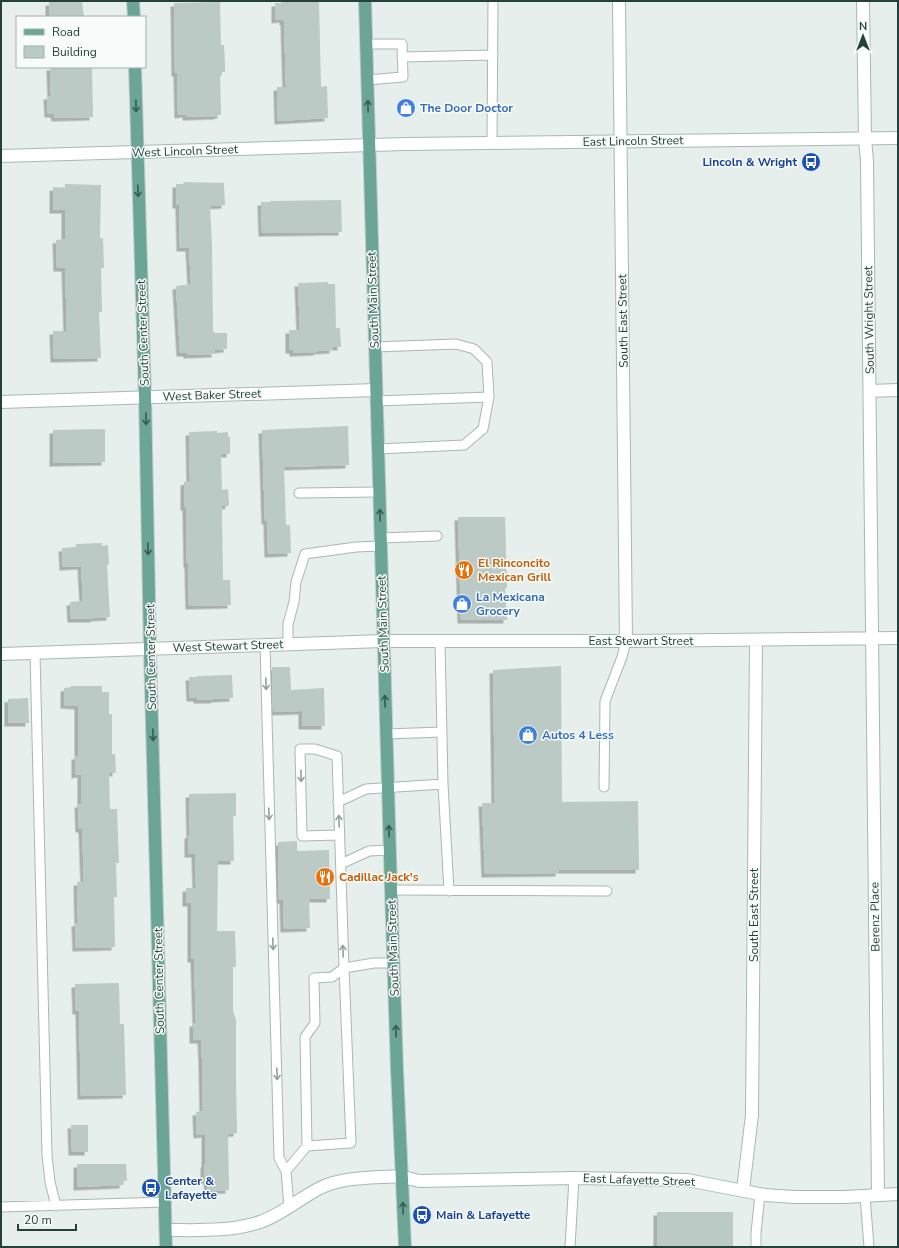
<svg xmlns="http://www.w3.org/2000/svg" width="899" height="1248" viewBox="0 0 899 1248" font-family="'Nunito Sans',sans-serif">
<style>
.building{fill:#bbcac4;filter:url(#shadow)}
.lines{fill:none;stroke-linecap:round;stroke-linejoin:round}
.lane-casing{stroke:#a8b8b2;stroke-width:11}
.street-casing{stroke:#a8b8b2;stroke-width:14}
.secondary-casing{stroke:#a4bbb3;stroke-width:14}
.primary-casing{stroke:#c2cac8;stroke-width:14}
.lane{stroke:#fff;stroke-width:9}
.street{stroke:#fff;stroke-width:12}
.secondary{stroke:#fff;stroke-width:12}
.primary{stroke:#6aa596;stroke-width:12}
.oneway{stroke:#365b51}
.oneway2{stroke:#92a09c}
.labels{text-anchor:middle;dominant-baseline:central;stroke-width:3;stroke-linejoin:round;paint-order:stroke}
.shop-label{font-size:12px;font-weight:bold;fill:#366cbe;stroke:#f7fbf9;text-anchor:start}
.street-label{font-size:12px;fill:#24423a;stroke:#f7fbf9}
.transit-label{font-size:12px;font-weight:bold;fill:#164399;stroke:#f7fbf9;text-anchor:start}
.food-label{font-size:12px;font-weight:bold;fill:#c56008;stroke:#f7fbf9;text-anchor:start}
</style>
<defs>
<filter id="shadow"><feDropShadow dx="-3.5" dy="3.5" stdDeviation="0" flood-color="#0004"/></filter>
</defs>
<rect width="100%" height="100%" fill="#e6efeb"/>
<path class="building" d="M282,1h37l2,86 6,-1 1,32 -50,3 -1,-34h9l-2,-65h-1v-3l-8,1v-17h7z
M49,2h33l2,15h-35z
M220,2l1,43h3l1,18v9h-5l1,43h-3v1l-32,1v-3l-8,1 -1,-42h-2l-1,-70z
M50,67h42l1,50 -38,1 -1,-4h-6l-1,-18h4z
M183,182l41,1 1,22 -15,1 2,39 1,86h1v2h13v16l-12,1v4l-28,1v-2h-7l-4,-67 15,-2 -2,-36h-9l-1,-43h-3v-21h8z
M65,184l36,1 -1,53h3l1,30h-3l1,44h-3l2,46 -47,1 -1,-28h14l-2,-63h-8l-1,-28 9,-1v-29h-12v-23l12,1z
M341,200l1,32 -80,1 -1,-31h9v-1z
M328,282v2h7l1,44h4l1,19h-8v3l-16,1v1l-24,1v-3h-4v-20h11l-2,-47z
M348,426l1,39 -65,2 2,58h4l1,28 -23,1 -1,-33h-2l-3,-91z
M105,429v33l-52,1v-33z
M217,431v2l11,-1v5h2v17h-9l1,36 6,-1 1,15 -1,2h-6l1,74h7l1,25 -42,1 -1,-42h-1l-1,-57h-2v-25l6,-1 -1,-49z
M458,517h47l2,71h-2l2,32h-46z
M102,543v3l6,-1 1,20h-2l3,52 -16,1v1h-23l-1,-17 13,-1 -2,-35 -18,1 -1,-19 14,-1v-3z
M561,666l1,136 76,-1 1,69h-80v3l-74,1 -3,-71h13l-2,-133z
M272,667h18l1,23 33,-2 1,38h-23v-15l-29,1z
M232,675l1,23 -19,1v1h-17v-2h-7l-1,-21h8v-1z
M71,686h31v6h7v22h3v40h3l1,19h-7l1,36h7l2,54h-3l1,34h-3l1,50 -39,1 -1,-25h3l-1,-41h7l-2,-53h-3l-1,-25h3v-30l-6,1v-19h3v-50l-14,-1v-17l7,-1z
M28,698l1,25h-21v-24z
M236,793v23h-3l1,45h-16l-1,70h18l1,36h-3v44l3,9v60l1,53 -9,1 1,56 -21,1 -1,-11h-3v-16h1v-30l-8,1 -1,-23 7,-1 -1,-52 -1,-19h-8v-17h3l-2,-64h-3v-56h-5v-15h10l-1,-34h-7v-19h2l-1,-41z
M297,841v10l32,-1 1,49h-21l1,29 -26,1 -1,-29h-4l-1,-58z
M119,983l1,41h4l2,71 -45,1 -2,-85h-3l-1,-27z
M71,1125h17v27h-16z
M77,1164h49l1,17h-4v4l-46,2z
M657,1212h76v35h-76z"/>
<g class="lines">
<defs>
<path id="lane" d="M366,44h36l1,33 -36,3
M402,57l91,-2
M492,143l1,-142
M375,347l81,-3 18,5 13,13 2,35 -6,32 -19,16 -86,4
M376,401l113,-4
M299,493l80,-1
M380,538l57,-2
M288,644v-20l6,-22 2,-20 9,-28 51,-7 25,-1
M265,645l14,513 7,13 3,36
M35,653l12,502 3,27 6,24
M386,734l56,-2
M443,784l6,107
M604,787l1,-86 17,-44 4,-16
M338,802l28,-13 77,-5 -3,-143
M339,835l-37,1 -2,-87h15l22,7 7,212 30,-5h20
M341,864l28,-13 21,-1
M391,890l216,1
M344,968l7,175 -44,3 -2,-109 10,-14 -1,-45 18,-1z
M286,1171l21,-25
M865,1196l4,51
M1,1207l164,-5
M570,1247l4,-69
M756,1247v-14l4,-39"/>
<path id="street" d="M619,1l7,640
M863,1l2,138 2,22 11,1034
M1,156l136,-4
M870,391l28,-1
M1,402l375,-12
M1,654l382,-13h243l272,-3
M743,1190l9,-75 4,-475"/>
<path id="secondary" d="M137,152l268,-8 493,-6
M166,1230c31,0 64,2 94,-8 21,-7 39,-23 58,-33 19,-10 42,-11 63,-12 7,0 14,-1 21,0 6,1 12,3 18,4l154,-3 113,2 78,15 29,2h51l53,-3"/>
<path id="primary" d="M133,1l1,16
M365,1l26,889 6,180 8,177
M135,67l10,330 5,252 16,598"/>
</defs>
<use href="#lane" class="lane-casing"/>
<use href="#street" class="street-casing"/>
<use href="#secondary" class="secondary-casing"/>
<use href="#primary" class="primary-casing"/>
<use href="#lane" class="lane"/>
<use href="#street" class="street"/>
<use href="#secondary" class="secondary"/>
<use href="#primary" class="primary"/>
</g>
<defs><path id="oneway-shaft" d="M-6 0H5M1.5-3L5.5 0L1.5 3" fill="none" stroke-width="1.6" stroke-linecap="round" stroke-linejoin="round"/></defs>
<g class="oneway">
<use href="#oneway-shaft" transform="translate(136 106) rotate(89)"/>
<use href="#oneway-shaft" transform="translate(368 106) rotate(-91)"/>
<use href="#oneway-shaft" transform="translate(138 191) rotate(88)"/>
<use href="#oneway-shaft" transform="translate(146 419) rotate(89)"/>
<use href="#oneway-shaft" transform="translate(380 515) rotate(-92)"/>
<use href="#oneway-shaft" transform="translate(148 549) rotate(89)"/>
<use href="#oneway-shaft" transform="translate(385 701) rotate(-92)"/>
<use href="#oneway-shaft" transform="translate(153 735) rotate(89)"/>
<use href="#oneway-shaft" transform="translate(389 831) rotate(-92)"/>
<use href="#oneway-shaft" transform="translate(396 1031) rotate(-92)"/>
<use href="#oneway-shaft" transform="translate(403 1208) rotate(-92)"/>
</g>
<g class="oneway2">
<use href="#oneway-shaft" transform="translate(266 684) rotate(88)"/>
<use href="#oneway-shaft" transform="translate(301 776) rotate(89)"/>
<use href="#oneway-shaft" transform="translate(269 814) rotate(88)"/>
<use href="#oneway-shaft" transform="translate(339 821) rotate(-92)"/>
<use href="#oneway-shaft" transform="translate(273 944) rotate(88)"/>
<use href="#oneway-shaft" transform="translate(343 951) rotate(-92)"/>
<use href="#oneway-shaft" transform="translate(277 1074) rotate(88)"/>
</g>
<defs>
<symbol id="shop-disc" viewBox="-11 -11 22 22"><circle r="9.5" fill="#3f7fe0" stroke="#f7fbf9"/><path d="M-5-2.5h2.3a2.7 3.5 0 0 1 5.4 0H5L5.5 6h-11ZM-1.5-2.5h3a1.5 2.3 0 0 0-3 0Z" fill="#fff"/></symbol>
<symbol id="bus-disc" viewBox="-11 -11 22 22"><circle r="9.5" fill="#1a4fb4" stroke="#f7fbf9"/><path d="M-5-6H5V4H4V6H2V4H-2V6H-4V4H-5ZM-3.5-4V0h7V-4ZM-3.5 1.2v1.5H-2V1.2ZM2 1.2v1.5H3.5V1.2Z" fill="#fff"/></symbol>
<symbol id="restaurant-disc" viewBox="-11 -11 22 22"><circle r="9.5" fill="#e8710a" stroke="#f7fbf9"/><path d="M-5-6h1v4h1v-4h1v4h1v-4h1v5L-1.5 .5V6h-2V.5L-5-1ZM5-6V6H3V1.5H1.5Q1.5-4 5-6Z" fill="#fff"/></symbol>
</defs>
<g fill-rule="evenodd">
<use href="#shop-disc" x="395" y="97" width="22" height="22"/>
<use href="#bus-disc" x="800" y="151" width="22" height="22"/>
<use href="#restaurant-disc" x="453" y="559" width="22" height="22"/>
<use href="#shop-disc" x="451" y="593" width="22" height="22"/>
<use href="#shop-disc" x="517" y="724" width="22" height="22"/>
<use href="#restaurant-disc" x="314" y="866" width="22" height="22"/>
<use href="#bus-disc" x="140" y="1177" width="22" height="22"/>
<use href="#bus-disc" x="411" y="1204" width="22" height="22"/>
</g>
<g class="labels">
<g class="shop-label">
<text x="420" y="108">The Door Doctor</text>
<text x="476" y="597">La Mexicana<tspan x="476" dy="14">Grocery</tspan></text>
<text x="542" y="735">Autos 4 Less</text>
</g>
<g class="street-label">
<text transform="translate(633 141) rotate(-1)">East Lincoln Street</text>
<text transform="translate(185 151) rotate(-2)">West Lincoln Street</text>
<text transform="translate(373 300) rotate(-92)">South Main Street</text>
<text transform="translate(869 320) rotate(-91)">South Wright Street</text>
<text transform="translate(623 321) rotate(-91)">South East Street</text>
<text transform="translate(143 333) rotate(-92)">South Center Street</text>
<text transform="translate(212 395) rotate(-2)">West Baker Street</text>
<text transform="translate(383 624) rotate(-92)">South Main Street</text>
<text x="641" y="641">East Stewart Street</text>
<text transform="translate(228 646) rotate(-2)">West Stewart Street</text>
<text transform="translate(151 657) rotate(-91)">South Center Street</text>
<text transform="translate(754 915) rotate(-90)">South East Street</text>
<text transform="translate(875 917) rotate(-91)">Berenz Place</text>
<text transform="translate(393 948) rotate(-92)">South Main Street</text>
<text transform="translate(159 981) rotate(-91)">South Center Street</text>
<text transform="translate(639 1180) rotate(2)">East Lafayette Street</text>
</g>
<g class="transit-label">
<text x="797" y="162" text-anchor="end">Lincoln &amp; Wright</text>
<text x="165" y="1181">Center &amp;<tspan x="165" dy="14">Lafayette</tspan></text>
<text x="436" y="1215">Main &amp; Lafayette</text>
</g>
<g class="food-label">
<text x="478" y="563">El Rinconcito<tspan x="478" dy="14">Mexican Grill</tspan></text>
<text x="339" y="877">Cadillac Jack's</text>
</g>
</g>
<rect width="899" height="1248" fill="none" stroke="#24423a" stroke-width="4"/>
<rect x="16" y="16" width="130" height="52" fill="#f7fbf9" stroke="#a3b1ad"/>
<rect x="24" y="29" width="20" height="6" fill="#6aa596" stroke="#a3b1ad"/>
<text x="52" y="36" font-size="12" fill="#24423a">Road</text>
<rect x="24" y="46" width="20" height="12" fill="#bbcac4" stroke="#a3b1ad"/>
<text x="52" y="56" font-size="12" fill="#24423a">Building</text>
<g transform="translate(863 36)" stroke="#f7fbf9" stroke-width="3" paint-order="stroke">
<path d="M0-3L7 15L0 10L-7 15Z" fill="#24423a"/>
<text y="-6" font-size="11" font-weight="bold" text-anchor="middle" fill="#24423a">N</text>
</g>
<path d="M18 1224v6h58v-6" fill="none" stroke="#24423a" stroke-width="2"/>
<text x="24" y="1224" font-size="12" fill="#24423a" stroke="#f7fbf9" stroke-width="3" paint-order="stroke">20 m</text>
</svg>
